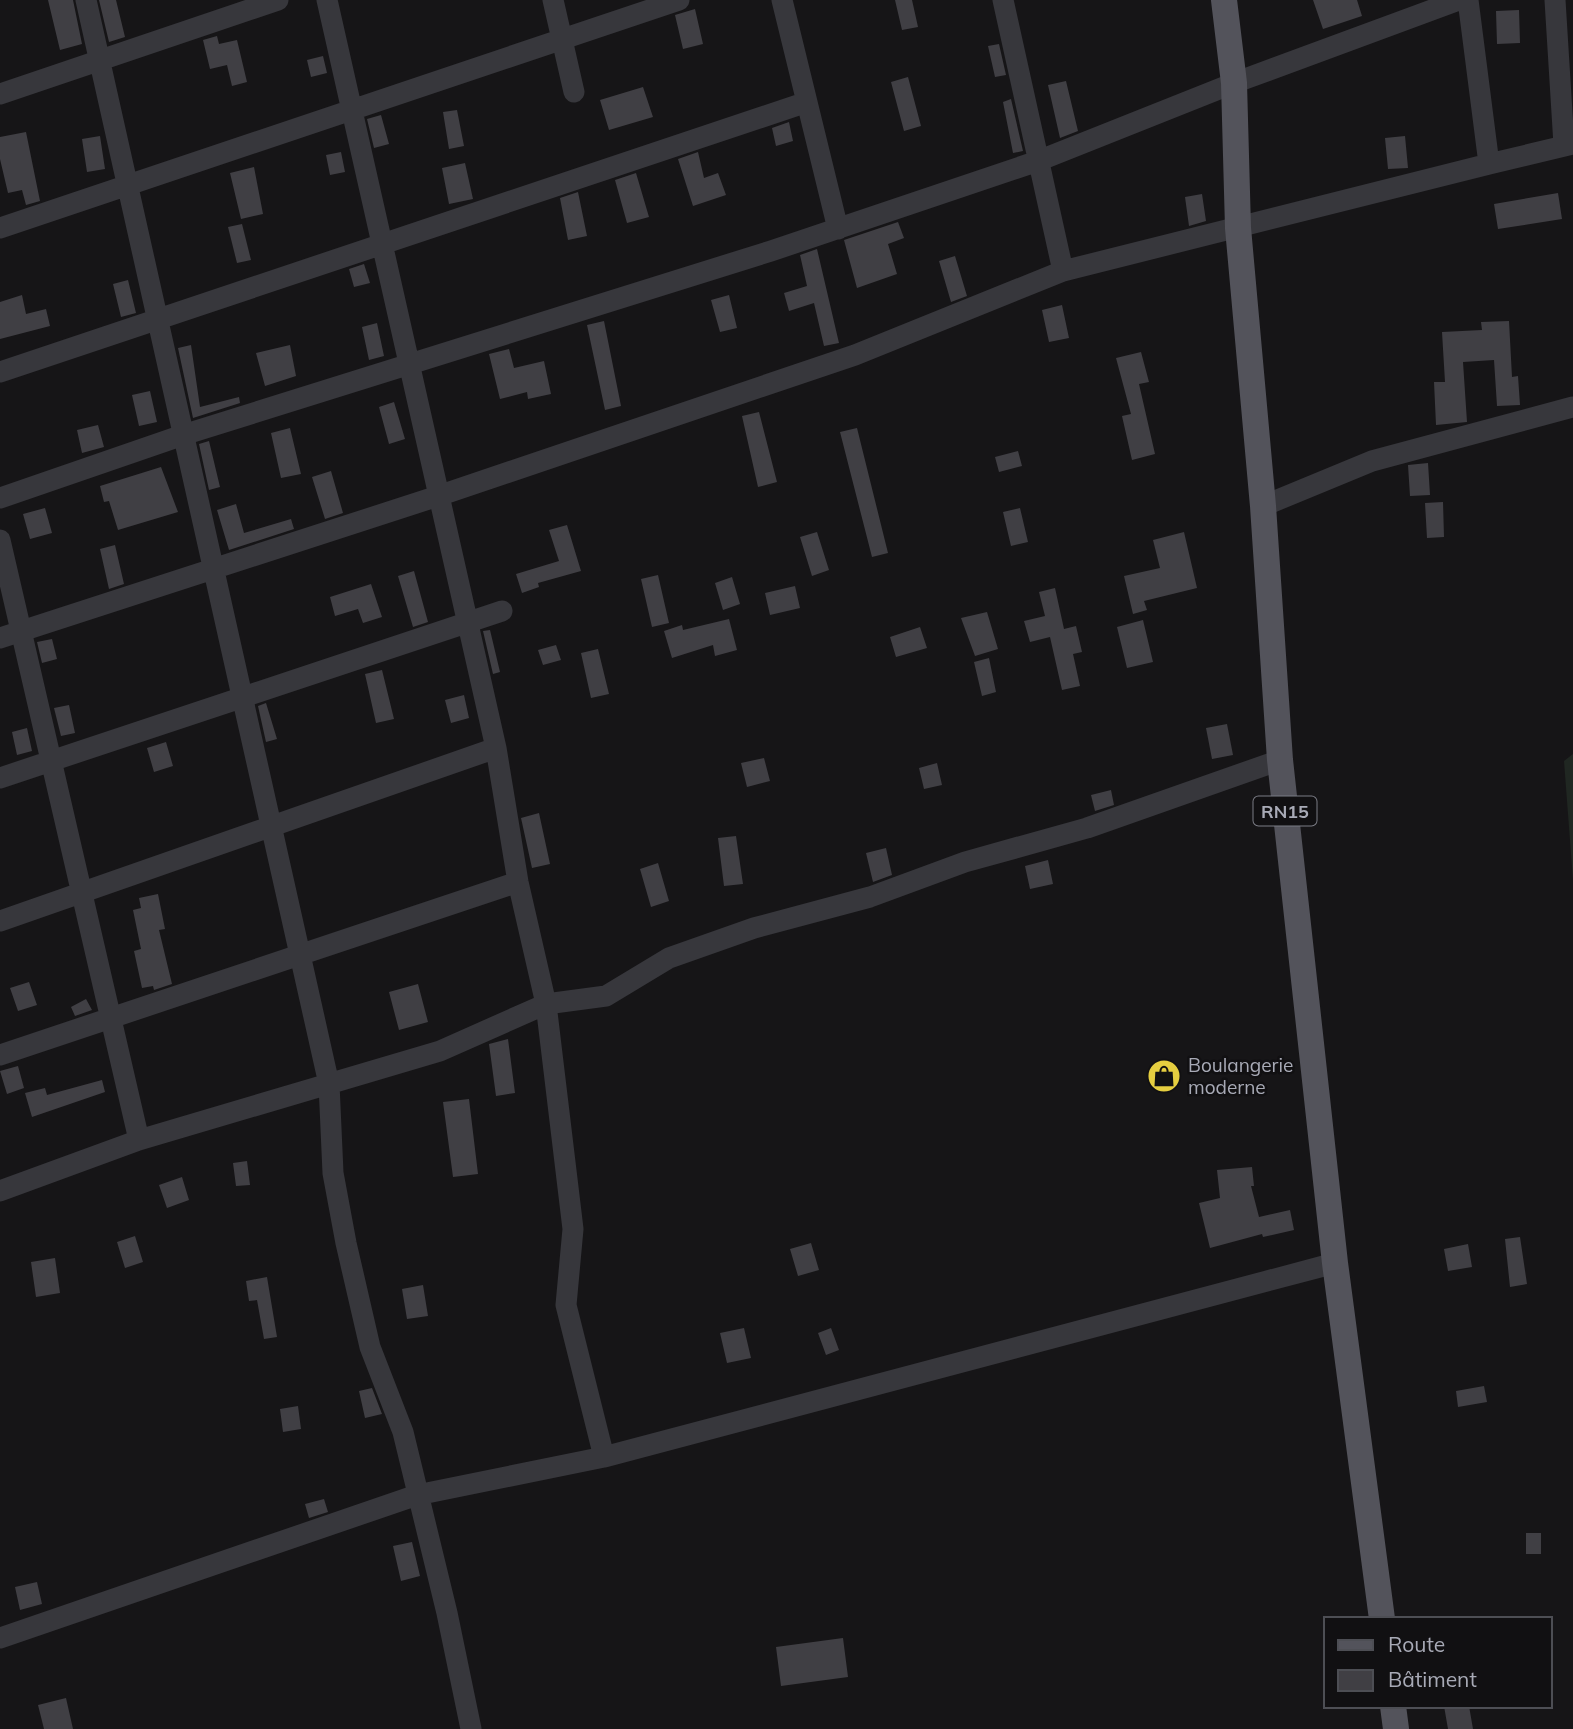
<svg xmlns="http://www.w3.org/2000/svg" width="1573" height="1729" viewBox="0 0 1573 1729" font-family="Mulish,sans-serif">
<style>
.green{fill:#202722}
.building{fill:#403f44}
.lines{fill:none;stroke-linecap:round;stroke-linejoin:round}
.minor{stroke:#37373c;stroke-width:21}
.major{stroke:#53535b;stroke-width:26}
.labels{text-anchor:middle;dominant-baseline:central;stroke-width:5;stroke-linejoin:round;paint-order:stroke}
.shield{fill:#111012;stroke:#7b7c85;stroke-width:2}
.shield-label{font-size:18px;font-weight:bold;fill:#a8aab6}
.poi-label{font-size:19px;fill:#a8aab6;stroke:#111012;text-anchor:start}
</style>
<rect width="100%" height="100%" fill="#161517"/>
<path class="green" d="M1573,754v126l-9,-119z"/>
<path class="building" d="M48,0h25l9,44 -22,6z
M99,0h17l9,37 -16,5z
M895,0h17l6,27 -16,3z
M1313,0h44l5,16 -39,13z
M695,9l8,35 -20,5 -8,-34z
M1519,10l1,33 -23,1 -1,-33z
M217,36l2,8 18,-4 10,42 -15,4 -5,-21 -17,4 -7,-29z
M999,44l7,31 -11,2 -7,-31z
M323,56l4,17 -16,4 -4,-17z
M908,77l13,49 -17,5 -13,-49z
M1066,81l12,50 -18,7 -12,-53z
M643,87l10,30 -44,13 -9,-30z
M1011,99l12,52 -10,2 -10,-51z
M457,110l7,36 -15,3 -6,-37z
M381,115l8,29 -15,4 -7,-29z
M789,122l4,19 -17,5 -4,-18z
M26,132l14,69 -14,4 -4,-15 -14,3 -8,-34v-22z
M100,136l5,33 -18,3 -5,-33z
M1405,136l3,32 -20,1 -3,-31z
M341,152l4,20 -15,3 -4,-20z
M698,152l6,26 14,-5 8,22 -33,11 -15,-47z
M465,163l8,36 -24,5 -7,-36z
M254,167l9,47 -22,5 -11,-46z
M636,173l13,44 -22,6 -12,-43z
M578,192l9,44 -19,4 -8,-42z
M1558,193l4,26 -64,10 -4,-25z
M1202,194l4,27 -17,5 -4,-29z
M898,222l6,16 -16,6 9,30 -40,14 -13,-48z
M242,224l9,36 -14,3 -9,-36z
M817,249l22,94 -15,3 -10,-43 -25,8 -5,-18 23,-7 -7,-31z
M955,256l12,40 -16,6 -12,-41z
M364,264l6,19 -16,4 -5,-18z
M128,280l8,33 -15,4 -8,-33z
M22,295l4,19 20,-5 4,17 -50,13v-37z
M729,295l8,33 -17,4 -9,-32z
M1062,305l7,33 -20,4 -7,-32z
M604,321l17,85 -16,4 -18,-85z
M1509,321l3,56 6,-1 2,29 -23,1 -3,-46 -31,2 4,60 -31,3 -2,-43h11l-3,-50 40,-2 -1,-8z
M377,323l7,33 -15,4 -7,-33z
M191,345l9,62 39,-10 1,6 -47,15 -15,-70z
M290,345l6,31 -31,10 -9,-33z
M509,349l5,19 30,-7 7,33 -23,5 -1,-7 -27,7 -11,-45z
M1141,352l8,30 -10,2 16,70 -23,6 -10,-44 9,-2 -15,-56z
M150,391l7,31 -18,4 -7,-31z
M394,402l11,37 -16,5 -10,-37z
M759,412l18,70 -19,5 -16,-71z
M98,425l6,22 -22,6 -5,-23z
M290,428l11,46 -20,4 -10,-45z
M857,428l31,125 -16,4 -32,-125z
M209,441l11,46 -11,3 -10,-46z
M1018,451l4,15 -23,6 -4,-15z
M1428,463l2,32 -20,1 -2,-31z
M161,467l17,45 -60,18 -9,-29 -5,1 -4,-16z
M331,471l12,42 -18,6 -13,-42z
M1443,502l1,35 -17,1 -2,-35z
M236,504l8,29 47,-14 3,10 -65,21 -12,-40z
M45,508l7,25 -22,6 -7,-25z
M1020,508l8,34 -17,4 -8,-34z
M567,525l14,46 -43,12 1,4 -17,6 -6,-19 43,-13 -10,-31z
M817,532l12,38 -17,6 -12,-39z
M1184,532l13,56 -53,13 3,9 -14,4 -9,-38 36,-8 -7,-28z
M115,545l9,39 -15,5 -9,-40z
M414,571l14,51 -15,5 -15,-51z
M658,575l11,48 -17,4 -11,-48z
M732,577l8,27 -17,6 -8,-27z
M371,584l11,33 -19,6 -5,-14 -23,7 -5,-19z
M795,586l5,22 -30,7 -5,-22z
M1055,588l9,41 12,-3 6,26 -9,2 7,32 -18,4 -12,-53 -20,5 -6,-21 21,-5 -6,-24z
M987,612l11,37 -23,7 -14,-38z
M729,619l8,31 -22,6 -2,-11 -41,13 -8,-27 18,-6 1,5z
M1143,620l10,42 -26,6 -10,-41z
M920,627l7,21 -31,9 -6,-20z
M490,630l10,42 -7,2 -10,-43z
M52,639l5,20 -15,4 -5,-21z
M556,645l5,15 -18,5 -5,-15z
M598,649l11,45 -18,4 -10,-45z
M989,658l7,34 -14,4 -8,-34z
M382,670l12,49 -18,4 -11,-49z
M464,695l5,23 -18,5 -6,-23z
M266,703l11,36 -11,3 -8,-36z
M69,705l6,28 -14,3 -7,-28z
M1227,724l6,31 -21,4 -6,-31z
M27,728l5,23 -15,4 -5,-23z
M166,742l7,24 -19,6 -7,-24z
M764,758l6,23 -23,6 -6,-24z
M937,763l5,22 -18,4 -5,-21z
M1111,790l3,15 -19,6 -4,-16z
M539,813l11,51 -18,4 -11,-50z
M736,836l7,48 -19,2 -6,-48z
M886,848l6,27 -19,7 -7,-29z
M1048,860l5,24 -23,5 -5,-23z
M658,863l11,38 -18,6 -11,-38z
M158,894l7,35 -6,1 13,54 -18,6 -1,-4 -11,2 -8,-37 7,-2 -8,-39 8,-2 -2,-10z
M29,982l8,23 -19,6 -8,-23z
M418,984l10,38 -29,8 -10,-38z
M86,999l6,11 -17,6 -4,-9z
M508,1039l7,54 -19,3 -7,-52z
M18,1066l6,22 -17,6 -7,-23z
M102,1080l3,12 -73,25 -7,-24 20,-5 2,7z
M469,1099l9,75 -25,3 -10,-75z
M247,1161l3,24 -14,1 -3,-23z
M1252,1167l2,19h-3l8,31 31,-7 4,20 -31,7 -1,-3 -52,14 -11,-45 21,-5 -3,-28z
M182,1177l7,23 -22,8 -8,-23z
M135,1236l8,26 -18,6 -8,-26z
M1520,1237l7,47 -17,3 -5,-48z
M811,1243l8,27 -21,6 -8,-27z
M1468,1244l4,23 -24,4 -4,-22z
M55,1258l5,35 -24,4 -5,-35z
M267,1277l10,60 -13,2 -7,-39 -8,1 -3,-20z
M423,1285l5,31 -21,3 -5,-30z
M744,1328l7,30 -24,5 -7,-30z
M831,1328l8,22 -13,5 -8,-22z
M1484,1386l3,16 -29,5 -2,-16z
M372,1388l10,26 -17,4 -6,-27z
M298,1406l3,23 -18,3 -3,-23z
M324,1499l4,13 -19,6 -4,-14z
M1526,1533h15v21h-15z
M412,1542l8,34 -19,5 -8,-35z
M37,1582l5,22 -22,6 -5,-23z
M843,1638l5,39 -67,9 -5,-39z
M66,1698l7,31h-29l-6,-24z
M1444,1706h25l4,23h-25z"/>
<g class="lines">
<path class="minor" d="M86,0l243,1084 4,89 13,70 24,104 33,85 44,181 24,116
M327,0l169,748 22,134 28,122 27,225 -7,76 38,152
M553,0l21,92
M782,0l56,229
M1003,0l60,271
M1555,0l9,145
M0,94l278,-94
M1489,164l84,-20
M0,228l679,-228
M0,372l807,-270
M0,498l183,-63 588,-184 267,-90 196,-78 225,-83
M1263,506l109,-45 201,-54
M0,540l139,600
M0,638l438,-142 417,-141 208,-84 426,-107 -21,-164
M0,778l502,-167
M0,921l496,-173
M0,1055l518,-173
M0,1191l139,-51 301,-89 106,-47 60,-8 63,-38 85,-30 116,-31 95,-35 122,-34 193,-68
M0,1638l417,-143 187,-38 731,-194"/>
<path class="major" d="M1224,0l10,83 4,145 25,278 17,254 55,503 47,356
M1393,1706l3,23"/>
</g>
<defs>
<symbol id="shop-disc" viewBox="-11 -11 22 22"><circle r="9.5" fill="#e5ce40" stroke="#111012"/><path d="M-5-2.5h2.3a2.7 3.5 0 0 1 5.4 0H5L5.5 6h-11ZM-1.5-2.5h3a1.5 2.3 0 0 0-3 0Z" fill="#111"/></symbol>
</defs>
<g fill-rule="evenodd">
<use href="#shop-disc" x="1145" y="1057" width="38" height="38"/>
</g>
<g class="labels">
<rect class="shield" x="1253.5" y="796.5" width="63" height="29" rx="5"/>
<g class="shield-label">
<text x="1285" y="811">RN15</text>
</g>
<g class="poi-label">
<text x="1188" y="1065">Boulangerie<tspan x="1188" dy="22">moderne</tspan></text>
</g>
</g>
<rect x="1324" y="1617" width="228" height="91" fill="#111012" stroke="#4d4e54" stroke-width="2"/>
<rect x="1338" y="1640" width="35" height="10" fill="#53535b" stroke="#4d4e54" stroke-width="2"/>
<text x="1388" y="1652" font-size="21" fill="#a8aab6">Route</text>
<rect x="1338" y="1670" width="35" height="21" fill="#403f44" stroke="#4d4e54" stroke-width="2"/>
<text x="1388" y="1687" font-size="21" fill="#a8aab6">Bâtiment</text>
</svg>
